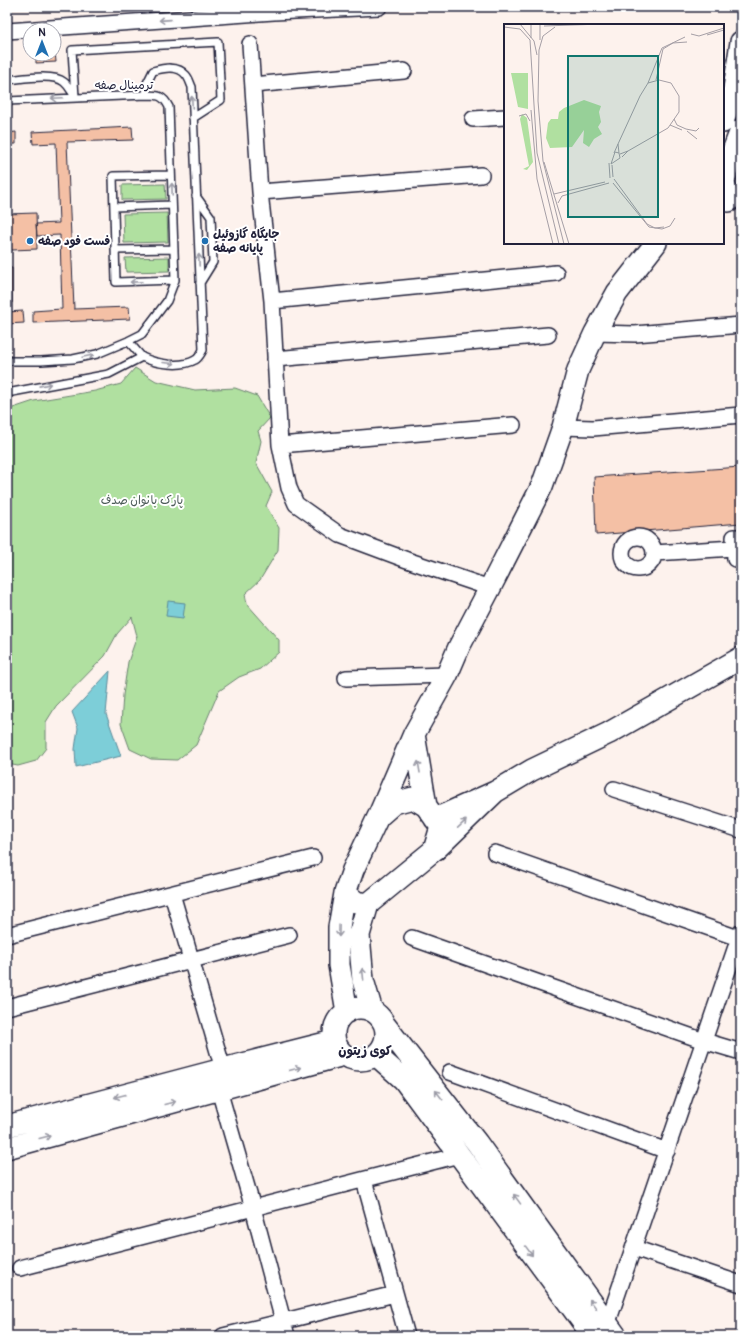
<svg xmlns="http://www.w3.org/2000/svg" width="748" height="1343" viewBox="0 0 748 1343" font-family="Pangolin,'Playpen Sans Arabic',sans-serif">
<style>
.green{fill:#b0e0a0;stroke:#69816e}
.water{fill:#7dced8;stroke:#598999}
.building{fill:#f4c0a5;stroke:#22223b}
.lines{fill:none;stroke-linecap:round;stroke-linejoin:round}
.lane-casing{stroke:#22223b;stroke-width:10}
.street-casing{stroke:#22223b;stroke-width:18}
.secondary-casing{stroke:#22223b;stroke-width:24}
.lane{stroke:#fff;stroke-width:7}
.street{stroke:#fff;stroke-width:15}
.secondary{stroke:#fff;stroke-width:21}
.oneway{stroke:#9c9ca7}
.poi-dot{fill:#1f6fb2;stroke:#fff;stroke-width:1.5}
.labels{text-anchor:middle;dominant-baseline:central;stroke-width:4;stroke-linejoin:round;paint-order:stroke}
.street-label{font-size:12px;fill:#22223b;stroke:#fff}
.poi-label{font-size:12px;font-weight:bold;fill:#22223b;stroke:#fff;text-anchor:start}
.park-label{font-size:12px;fill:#4d5b59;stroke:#fff}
.neighbourhood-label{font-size:13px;font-weight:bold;fill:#22223b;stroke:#fff}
.inset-road{fill:none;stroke:#a59fa6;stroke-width:1}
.view{fill:#0f766e;fill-opacity:0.15;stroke:#0f766e;stroke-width:2}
.inset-edge{fill:none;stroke:#22223b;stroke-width:2}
</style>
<rect width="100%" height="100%" fill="#fdf2ed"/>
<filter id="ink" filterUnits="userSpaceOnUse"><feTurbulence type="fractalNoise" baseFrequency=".025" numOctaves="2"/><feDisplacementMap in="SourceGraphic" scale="8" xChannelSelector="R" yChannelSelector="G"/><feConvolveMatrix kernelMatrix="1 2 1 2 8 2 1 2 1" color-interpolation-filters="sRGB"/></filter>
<g filter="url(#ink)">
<path class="green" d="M165,184l1,15 -44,1v-15z
M167,213l1,29 -44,1 -1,-29z
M169,257v14l-43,1 -1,-14z
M135,368l21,13 39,9 40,-2 22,8 13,22 -12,13 3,10 -5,22 16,29 -6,14 13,22 -1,22 -18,30 -15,14 2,10 32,36v12l-19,17 -21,8 -20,14 -23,54 -19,15 -26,-1 -21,-10 -9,-25 2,-29 5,-33 9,-26 -5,-19 -15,17 -12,22 -49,50 -10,16v26l-10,13 -18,5 -11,-2v-354l27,-9 61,-10 26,-7z"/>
<path class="water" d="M168,601l17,2 -2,15 -17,-2z
M110,671l-4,43 15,42 -45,11 -1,-18 3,-21 -6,-16z"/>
<path class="building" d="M54,41l2,21 -20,1v-9h18z
M132,127l1,13 -66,2 7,167 55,-2 1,12 -97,4v-12l29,-2 -2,-74 -23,1 -1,-12 23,-1 -3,-80 -23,1 -1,-12z
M16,132v12h-9v-11z
M7,155h2l1,38h-3z
M36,213l1,36 -25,1 -5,3v-39z
M7,268h5v35h-5z
M23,311l1,12 -17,1v-12z
M741,467v56l-145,12 -2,-58z"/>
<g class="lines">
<defs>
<path id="lane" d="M7,80c14,-1 46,-7 57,2 5,4 7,9 10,13
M75,97l-3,-47 146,-8 3,58 -28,18
M7,101l139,-6c12,0 17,0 23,12l6,173 -8,21 -25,33 -14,7 -31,13 -24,5 -32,2h-34
M171,175l-58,1 3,106 59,-2
M196,196l15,21 2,45 -13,21
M114,207l58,-2
M115,250l59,-1
M128,341l14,16
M7,393l102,-19 33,-17c14,7 39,11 53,3 4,-2 6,-7 8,-10l-11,-263c-2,-4 -3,-9 -6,-12 -8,-10 -22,-7 -33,-4l-6,12 -1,12"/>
<path id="street" d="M7,31l267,-19 105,-5
M250,44l10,148 12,109 8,144 9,43 7,16 44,31 67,25 83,28
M253,85l151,-14
M473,119l32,-2
M260,192l221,-17
M272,301l284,-28
M595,333l40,1 106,-9
M275,359l273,-24
M563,427l30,1 148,-13
M280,445l233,-20
M741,537h-7l1,22h6
M622 553a16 16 0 1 1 32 0a16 16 0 1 1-32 0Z
M654,553l80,-5
M346,678l101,-3
M614,789l127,41
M495,853l246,86
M172,894l51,175
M7,935l306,-77
M412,938l292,103 37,11
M7,1007l282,-72
M450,1072l217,79
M219,1090l34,118 34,128
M364,1180l43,156
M634,1248l107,36
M20,1268l439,-113
M602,1329l5,-4 134,-393
M223,1336l172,-42"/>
<path id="secondary" d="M723,122l11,-33 7,-47
M729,201l-5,-18 5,-22 12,-31
M414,734l33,-59 12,-28 31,-59 52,-102 21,-59 15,-57 17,-37 22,-40 39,-50
M495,792l37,-22 77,-37 132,-75
M413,798l13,8 15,21 -7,23 -66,54 -12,-2 -11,-9 8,-23 25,-53 16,-14z
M379,815l35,-81 12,72
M435,819l60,-27 -59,57
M345,893l-6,34v38l8,47
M368,904l-9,31 4,45 9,31
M334 1034a26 26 0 1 1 52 0a26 26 0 1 1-52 0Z
M384,1024l93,119 139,193
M376,1055l28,25 189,256
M7,1126l216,-57 111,-28
M7,1148l337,-93"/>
</defs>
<use href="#lane" class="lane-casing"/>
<use href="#street" class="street-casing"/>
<use href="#secondary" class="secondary-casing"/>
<use href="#lane" class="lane"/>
<use href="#street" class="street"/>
<use href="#secondary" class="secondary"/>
</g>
<defs><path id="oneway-shaft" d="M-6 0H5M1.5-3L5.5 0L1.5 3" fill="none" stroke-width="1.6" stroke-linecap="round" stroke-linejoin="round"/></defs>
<g class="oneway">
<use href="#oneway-shaft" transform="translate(165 20) rotate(176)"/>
<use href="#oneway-shaft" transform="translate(57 98) rotate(177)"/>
<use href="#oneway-shaft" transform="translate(192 102) rotate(-93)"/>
<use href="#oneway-shaft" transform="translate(172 189) rotate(-92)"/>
<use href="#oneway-shaft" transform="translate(199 260) rotate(-92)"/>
<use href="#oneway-shaft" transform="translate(136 282) rotate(178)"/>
<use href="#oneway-shaft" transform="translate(88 356) rotate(-12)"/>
<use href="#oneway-shaft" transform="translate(169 363) rotate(5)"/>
<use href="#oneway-shaft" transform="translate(45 385) rotate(-11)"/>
<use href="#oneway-shaft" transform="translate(419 767) rotate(-100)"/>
<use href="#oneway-shaft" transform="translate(462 824) rotate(-43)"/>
<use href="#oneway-shaft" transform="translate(339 931) rotate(91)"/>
<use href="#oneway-shaft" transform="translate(363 974) rotate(-96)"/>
<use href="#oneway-shaft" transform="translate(295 1069) rotate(-15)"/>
<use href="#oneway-shaft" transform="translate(439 1095) rotate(-128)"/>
<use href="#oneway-shaft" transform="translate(120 1096) rotate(165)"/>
<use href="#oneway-shaft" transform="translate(170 1103) rotate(-15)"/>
<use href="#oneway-shaft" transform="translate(45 1137) rotate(-15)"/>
<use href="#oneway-shaft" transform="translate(517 1199) rotate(-126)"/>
<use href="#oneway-shaft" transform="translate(529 1251) rotate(54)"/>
<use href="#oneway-shaft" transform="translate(593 1304) rotate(-126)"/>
</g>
</g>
<g class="poi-dot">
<circle cx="30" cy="241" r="4"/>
<circle cx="205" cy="241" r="4"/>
</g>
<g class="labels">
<g class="street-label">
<text x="124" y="85">ترمینال صفه</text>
</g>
<g class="poi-label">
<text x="213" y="234">جایگاه گازوئیل<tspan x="213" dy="14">پایانه صفه</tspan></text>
<text x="38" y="241">فست فود صفه</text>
</g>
<g class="park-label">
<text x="142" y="500">پارک بانوان صدف</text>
</g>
<g class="neighbourhood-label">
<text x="365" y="1051">کوی زیتون</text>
</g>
</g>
<g transform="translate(504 24)">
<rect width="220" height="220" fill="#fdf2ed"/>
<path d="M7,49h17v36l-10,-2zM80,76l17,6 -2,6 2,10 -3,5 4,7 -8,5 -5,8 -6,-4 1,-13 -12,17 -22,1 -4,-10 2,-15 3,-4h7l1,-7 5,-4zM18,90l5,4 6,44 -6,8 -4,-1 6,-3 -9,-47z" fill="#b0e0a0"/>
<path class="inset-road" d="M16,0l14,17 3,14M40,2l58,-2M0,3l16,2 10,11 7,113 22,91M187,10l8,2 25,-8M203,11l17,-5M27,14v-14M36,16v-16M35,26l4,-14 12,-9M35,26l-1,51 5,60 21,83M152,56l7,-31 10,-6 14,-1M144,59l14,-35 23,-11M27,86l6,69 16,65M15,92l7,-2 4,7M170,95l3,6 9,4 10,2 3,-3M166,101l12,5M183,107l10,8M114,120l22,-48 8,-13 11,-3 12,3 8,13v16l-11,16 -40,23M111,128l4,1 1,5 -9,6zM110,129l4,-9 1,9M116,130l8,-3 -6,6M40,138l25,82M105,139l1,15M108,141l1,12M110,155l33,45 8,4 9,-1M109,159l36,44 13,2 8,-3 5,-8M50,170l51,-12M54,179l4,-7 47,-13"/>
<path class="view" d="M64,32h90v161h-90z"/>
<rect width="220" height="220" class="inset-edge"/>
</g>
<rect width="748" height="1343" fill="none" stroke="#fff" stroke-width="24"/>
<rect x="12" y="12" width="724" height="1319" fill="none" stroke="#22223b" stroke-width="1.5" filter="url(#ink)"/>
<g transform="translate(42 42)"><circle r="19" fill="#ffffff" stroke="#a7a7b1"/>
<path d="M0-3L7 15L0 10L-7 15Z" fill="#1f6fb2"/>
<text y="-6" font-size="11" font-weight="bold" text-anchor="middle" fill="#22223b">N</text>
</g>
</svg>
